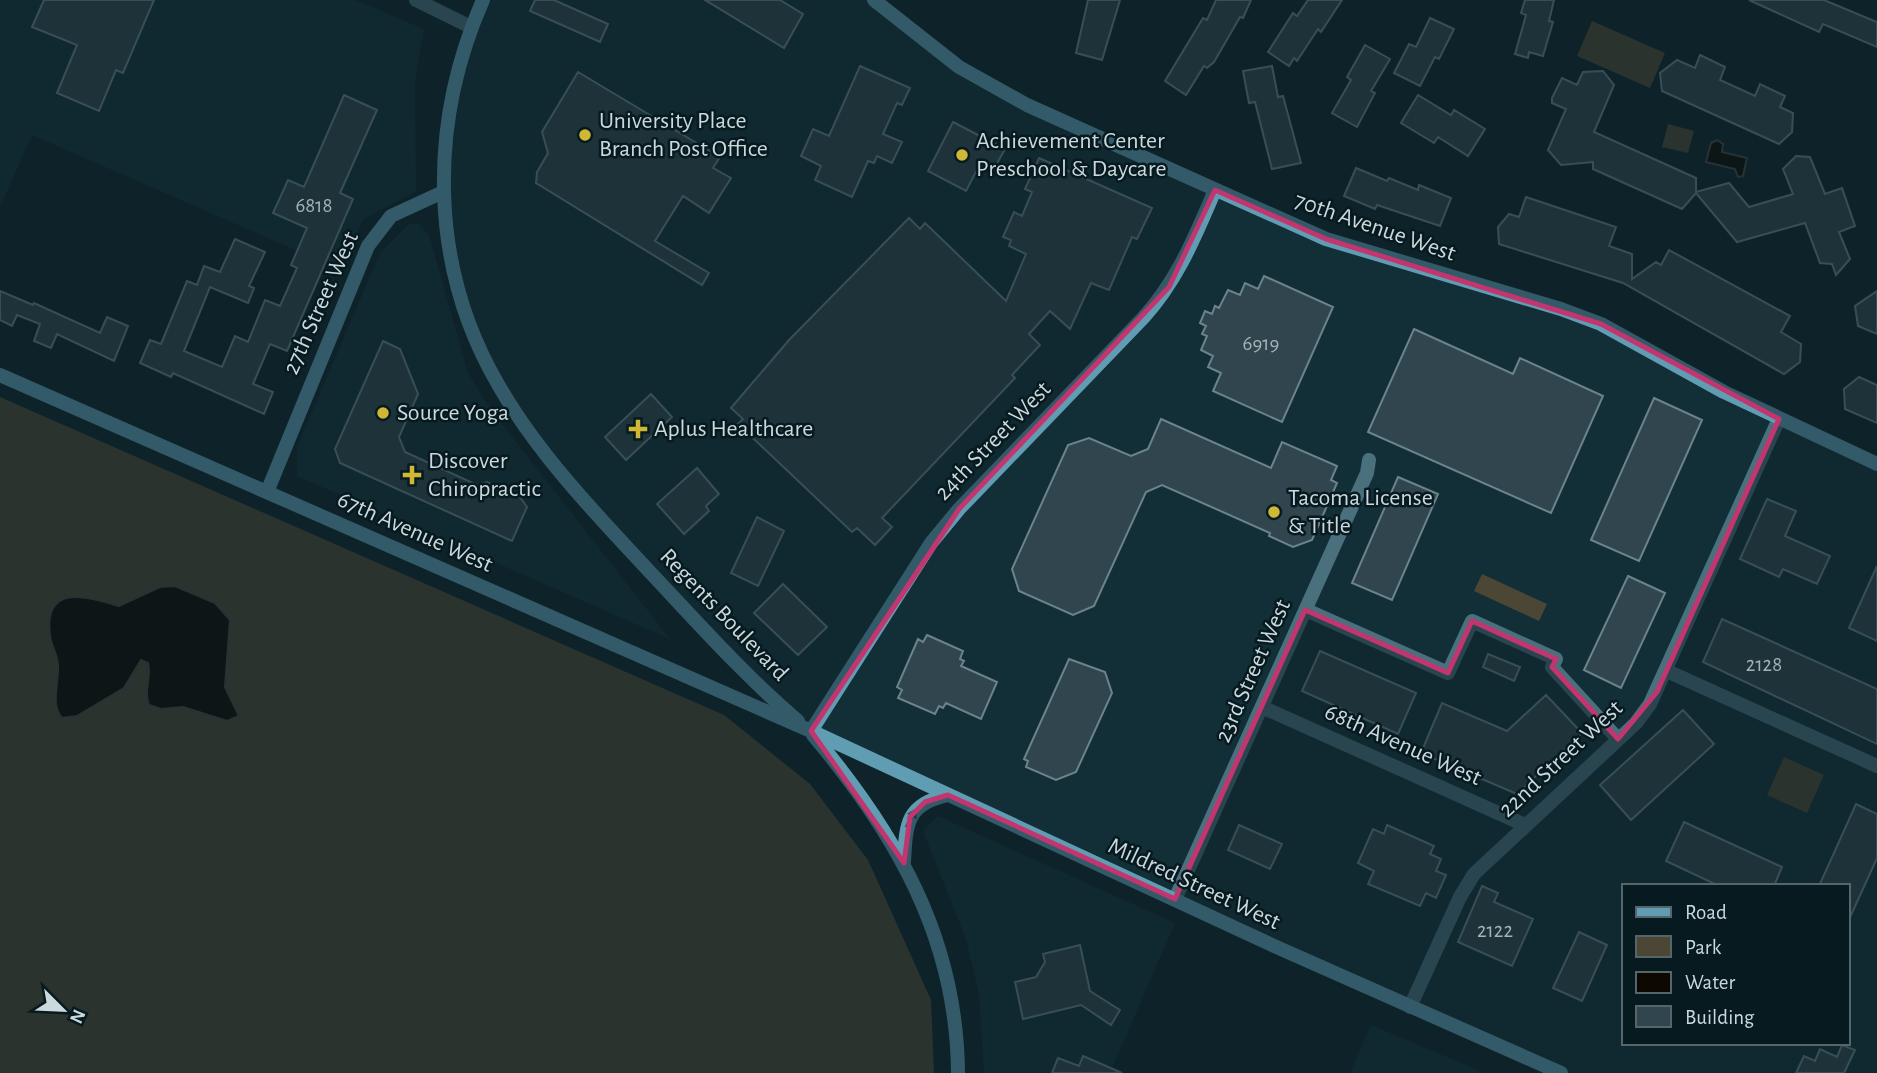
<svg xmlns="http://www.w3.org/2000/svg" width="1877" height="1073" viewBox="0 0 1877 1073" font-family="'Alegreya Sans',sans-serif">
<style>
.built{fill:#122f38;fill-rule:evenodd}
.green{fill:#4c4734}
.water{fill:#0d0800;stroke:#464642;stroke-width:2}
.building{fill:#30454d;stroke:#6c838c;stroke-width:2}
.lines{fill:none;stroke-linecap:round;stroke-linejoin:round}
.street{stroke:#4a707d;stroke-width:14}
.secondary{stroke:#609db3;stroke-width:14}
.oneway{fill:#2e5562}
.marked{fill:none;stroke:#c3356e;stroke-width:5;stroke-linejoin:round}
.poi-dot{fill:#d1b736;stroke:#061a20;stroke-width:2.5}
.labels{text-anchor:middle;dominant-baseline:central;stroke-width:5;stroke-linejoin:round;paint-order:stroke}
.number-label{font-size:21px;fill:#a4b3b8}
.poi-label{font-size:24px;fill:#cbd8dc;stroke:#061a20;text-anchor:start}
.street-label{font-size:24px;fill:#cbd8dc;stroke:#061a20}
</style>
<rect width="100%" height="100%" fill="#0f232a"/>
<path class="built" d="M0,0h355l69,29 -9,52 1,110 -53,29 -22,50 -309,-135 -32,72z
M483,0h391l85,67 348,164 254,78 316,155v609h-316l-750,-342 -188,-188 -125,-157 -53,-154 11,-158zM1623,886h224v157h-224z
M409,224h10l10,11 39,138 24,38 178,228 -373,-163v-29l83,-194z
M938,816l237,107 -65,150h-126l-5,-79 -13,-55 -43,-108z
M1371,1025l114,48h-135z"/>
<path class="green" d="M1592,21l73,32 -15,35 -73,-32z
M1668,124l26,7 -6,22 -26,-6z
M0,397l724,318 86,69 58,76 63,140 3,73h-934z
M1482,574l65,30 -8,17 -65,-30z
M1784,757l40,18 -17,38 -40,-18z"/>
<path class="water" d="M1717,140l6,4 -1,8 25,6 -4,18 -5,1 -3,-8 -29,-7 5,-19z
M175,586l40,17 15,17 -5,67 14,29 -12,5 -44,-14 -22,2 -12,-4c-6,-14 3,-28 -1,-42l-7,-3 -17,28 -47,28 -15,2c-12,-13 -3,-35 -4,-52 0,-11 -7,-20 -8,-31 -7,-52 38,-39 69,-29l41,-19z"/>
<path class="building" d="M44,0h110l-31,73 -7,-3 -17,41 -42,-18 20,-48 -45,-18z
M535,0h19l54,24 -8,18 -70,-31z
M705,0h75l23,14 -19,34z
M1088,0h32l-18,60 -26,-7z
M1216,0h35l-8,18 -3,-1 -26,45 -7,6 -3,-2 -18,29 -21,-14 38,-63 4,2z
M1308,0h34l-21,32 -3,-3 -21,32 -3,-3 -5,8 -21,-14 25,-39 4,3z
M1525,0h29l-5,21 4,1 -10,34 -14,-4 -1,6 -13,-4 11,-39 -5,-2z
M1749,0h75l53,22v25l-54,-23 -4,8z
M1430,18l24,11 -15,30 -4,-2 -15,29 -26,-13 15,-29 7,3z
M1365,45l25,14 -19,32 4,2 -18,34 -25,-14 19,-33 -4,-3z
M1700,55l25,12 -5,13 35,16 5,-12 25,12 -5,11 13,6 -1,19 -13,12 -117,-53 -2,-18 17,-13 18,8z
M860,66l50,22 -8,17 -5,-2 -14,31 19,8 -10,21 -15,-7 -3,7 -6,-2 -16,36 -37,-17 6,-14 -20,-10 12,-27 16,7z
M1272,66l6,31 5,-1 18,67 -29,6 -17,-67 -6,1 -6,-32z
M1603,71l11,14 -20,47 102,46v14l33,-9 20,24 44,-13 -10,-25 13,-13 14,1 15,37 17,-6 13,38 -16,6 11,27 -14,16 -4,-11 -12,-1 -15,-40 -68,19 -41,-49 -14,16 -89,-40v-7l-32,3 -13,-15 18,-41 -14,-6v-5l10,-20 15,7 6,-13z
M578,72l142,85 -7,11 18,10 -22,35 -26,-17 -28,45 54,32 -7,12 -166,-102 1,-11 11,-19 -6,-21z
M344,95l33,15 -37,83 13,6 -66,152 -17,-7 -17,40 20,8 -9,22 -91,-41 -2,4 -31,-14 10,-23 11,4 26,-63 10,4 7,-19 16,6 15,-33 30,13 -16,34 5,2 -6,15 -38,-16 -26,64 38,16 13,-31 13,6 17,-42 15,6 17,-38 -6,-3 16,-37 -34,-15 15,-33 16,7z
M1418,95l33,20 3,-5 31,19 -17,27 -30,-19 -4,6 -33,-20z
M953,122l52,27 -12,22 -13,-7 -14,27 -38,-20z
M1039,158l113,50 -15,31 -5,-2 -23,53 -18,-7 -21,46 -20,-18 -21,23 11,11 -28,30 3,3 -133,140 10,9 -17,18 -18,-17 -5,4 -114,-108 5,-5 -12,-11 58,-68 120,-122 11,11 5,-6 81,78 20,-47 -17,-8 2,-6 -8,-3 11,-25 8,4 10,-24 -7,-3z
M1356,168l31,13 2,-3 29,12 1,-5 32,13 -11,28 -63,-21 -2,4 -31,-13z
M1526,197l90,30 -7,19 23,8v25l24,-17 5,3 8,-15 121,66 -9,16 20,12 -1,18 -16,12 -161,-91 -124,-39 -1,-17 11,-13 10,3z
M1264,276l69,31 -51,115 -69,-31 8,-18 -13,-6 5,-11 -12,-6 6,-14 -5,-2 4,-8 -6,-3 5,-12 7,3 3,-8 4,2 9,-18 12,5 5,-12 13,6z
M0,291l33,14 1,-2 66,30 7,-16 21,9 -14,35 -57,-27 -6,14 -17,-7 6,-17 -23,-9 -5,11 -12,-6z
M1877,291v43l-19,-8 -3,-20z
M1414,329l99,45 7,-16 83,38 -52,117 -183,-81z
M383,341l17,8 18,45 -19,43 6,15 72,33 10,-3 33,15 7,10 -15,34 -172,-78 -5,-14z
M1859,377l18,8v38l-32,-14 -1,-20z
M651,394l21,23 -46,43 -21,-23z
M1654,398l48,22 -63,141 -48,-21z
M1161,419l110,49 11,-26 55,24 -6,14 6,3 -25,57 -19,7 -24,-11 1,-3 -108,-48 -16,7 -52,114 -21,9 -54,-24 -7,-22 56,-124 21,-7 42,18 17,-7z
M697,468l22,26 -13,12 3,5 -25,23 -27,-30z
M1398,477l40,17 -46,106 -40,-17z
M1767,499l29,12 -11,25 45,20 -13,28 -34,-15 -4,8 -39,-18z
M757,517l27,14 -26,55 -27,-13z
M1877,566v75l-28,-13z
M1628,576l37,17 -44,95 -37,-18z
M783,584l44,43 -29,28 -44,-42z
M1722,619l155,70v55l-174,-82z
M927,635l36,16 -3,8 4,2 -3,5 36,16 -16,37 -35,-16 -3,5 -4,-2 -4,8 -37,-16 4,-8 -5,-3 21,-48 5,3z
M1320,651l96,42 -18,41 -96,-43z
M1488,654l32,13 -6,14 -31,-14z
M1069,659l36,13 7,21 -36,79 -20,8 -30,-13 2,-6 -4,-2z
M1546,695l36,38 -65,61 -96,-41 21,-50 65,28z
M1683,710l31,34 -83,76 -31,-35z
M1856,804l21,10v44l-30,66v-38h-28z
M1684,822l98,45 -8,19h-55l-53,-25z
M1239,825l43,19 -12,25 -42,-19z
M1387,825l47,21 -4,8 11,5 -5,12 10,4 -10,23 -10,-5 -6,13 -52,-22 6,-13 -16,-8 15,-34 11,5z
M1482,886l16,7 -4,9 39,17 -21,47 -54,-24z
M1579,932l28,13 -25,56 -29,-13z
M1080,945l10,46 30,19 -9,15 -30,-20 -58,14 -8,-37 21,-5 9,-15 -2,-8z
M1842,1045l13,5 -11,23h-48l8,-17 11,5 5,-12 17,8z
M1083,1056l39,17h-70l6,-15 21,8z"/>
<g class="lines">
<path class="street" d="M416,0l55,27
M1306,610l142,63 24,-52 84,38 -4,8 66,72
M1667,671l210,95
M1262,707l263,118
M1175,899l192,-426 2,-13
M1410,1007l50,-110 14,-23 162,-151 14,-19 129,-285"/>
<path class="secondary" d="M483,0c-55,125 -54,267 16,386 39,68 97,128 150,185 48,51 96,105 149,150
M874,0l85,67 68,38 299,134 235,70 40,15 123,68 153,72
M0,375l811,356 461,214 289,128
M267,492l101,-246 23,-30 50,-23
M811,731l120,-188 28,-34 184,-191c35,-38 52,-82 72,-128
M813,735c84,100 144,204 145,338
M904,862c2,-38 2,-58 44,-67"/>
</g>
<defs><path id="oneway-solid" d="M-6-.8H1V-3.2L6.5 0L1 3.2V.8H-6Z" transform="scale(1.75)"/></defs>
<use class="oneway" href="#oneway-solid" transform="translate(911 818) rotate(-61)"/>
<path d="M0 0H1877V1073H0ZM1215,190l111,49 275,85 178,95 -122,273 -39,47 -66,-72 4,-8 -84,-38 -24,52 -143,-63 -130,289 -227,-104 -23,7 -15,15 -6,46 -93,-132 148,-222 210,-222z" fill="#0f232a" fill-opacity=".55" fill-rule="evenodd"/>
<path class="marked" d="M1215,190l111,49 275,85 178,95 -122,273 -39,47 -66,-72 4,-8 -84,-38 -24,52 -143,-63 -130,289 -227,-104 -23,7 -15,15 -6,46 -93,-132 148,-222 210,-222z"/>
<g class="poi-dot">
<circle cx="585" cy="135" r="7"/>
<circle cx="962" cy="155" r="7"/>
<circle cx="383" cy="413" r="7"/>
<path d="M634.5 418.5h7v7h7v7h-7v7h-7v-7h-7v-7h7z"/>
<path d="M408.5 464.5h7v7h7v7h-7v7h-7v-7h-7v-7h7z"/>
<circle cx="1274" cy="512" r="7"/>
</g>
<g class="labels">
<g class="number-label">
<text x="314" y="205">6818</text>
<text x="1261" y="343">6919</text>
<text x="1764" y="664">2128</text>
<text x="1495" y="930">2122</text>
</g>
<g class="poi-label">
<text x="599" y="121">University Place<tspan x="599" dy="28">Branch Post Office</tspan></text>
<text x="976" y="141">Achievement Center<tspan x="976" dy="28">Preschool &amp; Daycare</tspan></text>
<text x="397" y="413">Source Yoga</text>
<text x="654" y="429">Aplus Healthcare</text>
<text x="428" y="461">Discover<tspan x="428" dy="28">Chiropractic</tspan></text>
<text x="1288" y="498">Tacoma License<tspan x="1288" dy="28">&amp; Title</tspan></text>
</g>
<g class="street-label">
<text transform="translate(1375 227) rotate(19)">70th Avenue West</text>
<text transform="translate(321 303) rotate(-66)">27th Street West</text>
<text transform="translate(993 441) rotate(-46)">24th Street West</text>
<text transform="translate(415 532) rotate(24)">67th Avenue West</text>
<text transform="translate(724 615) rotate(46)">Regents Boulevard</text>
<text transform="translate(1253 671) rotate(-66)">23rd Street West</text>
<text transform="translate(1403 745) rotate(24)">68th Avenue West</text>
<text transform="translate(1561 759) rotate(-43)">22nd Street West</text>
<text transform="translate(1194 884) rotate(25)">Mildred Street West</text>
</g>
</g>
<rect x="1622" y="884" width="228" height="161" fill="#061a20" stroke="#55666b" stroke-width="2"/>
<rect x="1636" y="907" width="35" height="10" fill="#609db3" stroke="#55666b" stroke-width="2"/>
<text x="1685" y="919" font-size="21" fill="#cbd8dc">Road</text>
<rect x="1636" y="936" width="35" height="21" fill="#4c4734" stroke="#55666b" stroke-width="2"/>
<text x="1685" y="954" font-size="21" fill="#cbd8dc">Park</text>
<rect x="1636" y="972" width="35" height="21" fill="#0d0800" stroke="#55666b" stroke-width="2"/>
<text x="1685" y="989" font-size="21" fill="#cbd8dc">Water</text>
<rect x="1636" y="1006" width="35" height="21" fill="#30454d" stroke="#55666b" stroke-width="2"/>
<text x="1685" y="1024" font-size="21" fill="#cbd8dc">Building</text>
<g transform="translate(63 1010) rotate(114)" stroke="#061a20" stroke-width="5" paint-order="stroke">
<path d="M0-5L12 26L0 18L-12 26Z" fill="#cbd8dc"/>
<text y="-10" font-size="19" font-weight="bold" text-anchor="middle" fill="#cbd8dc">N</text>
</g>
</svg>
